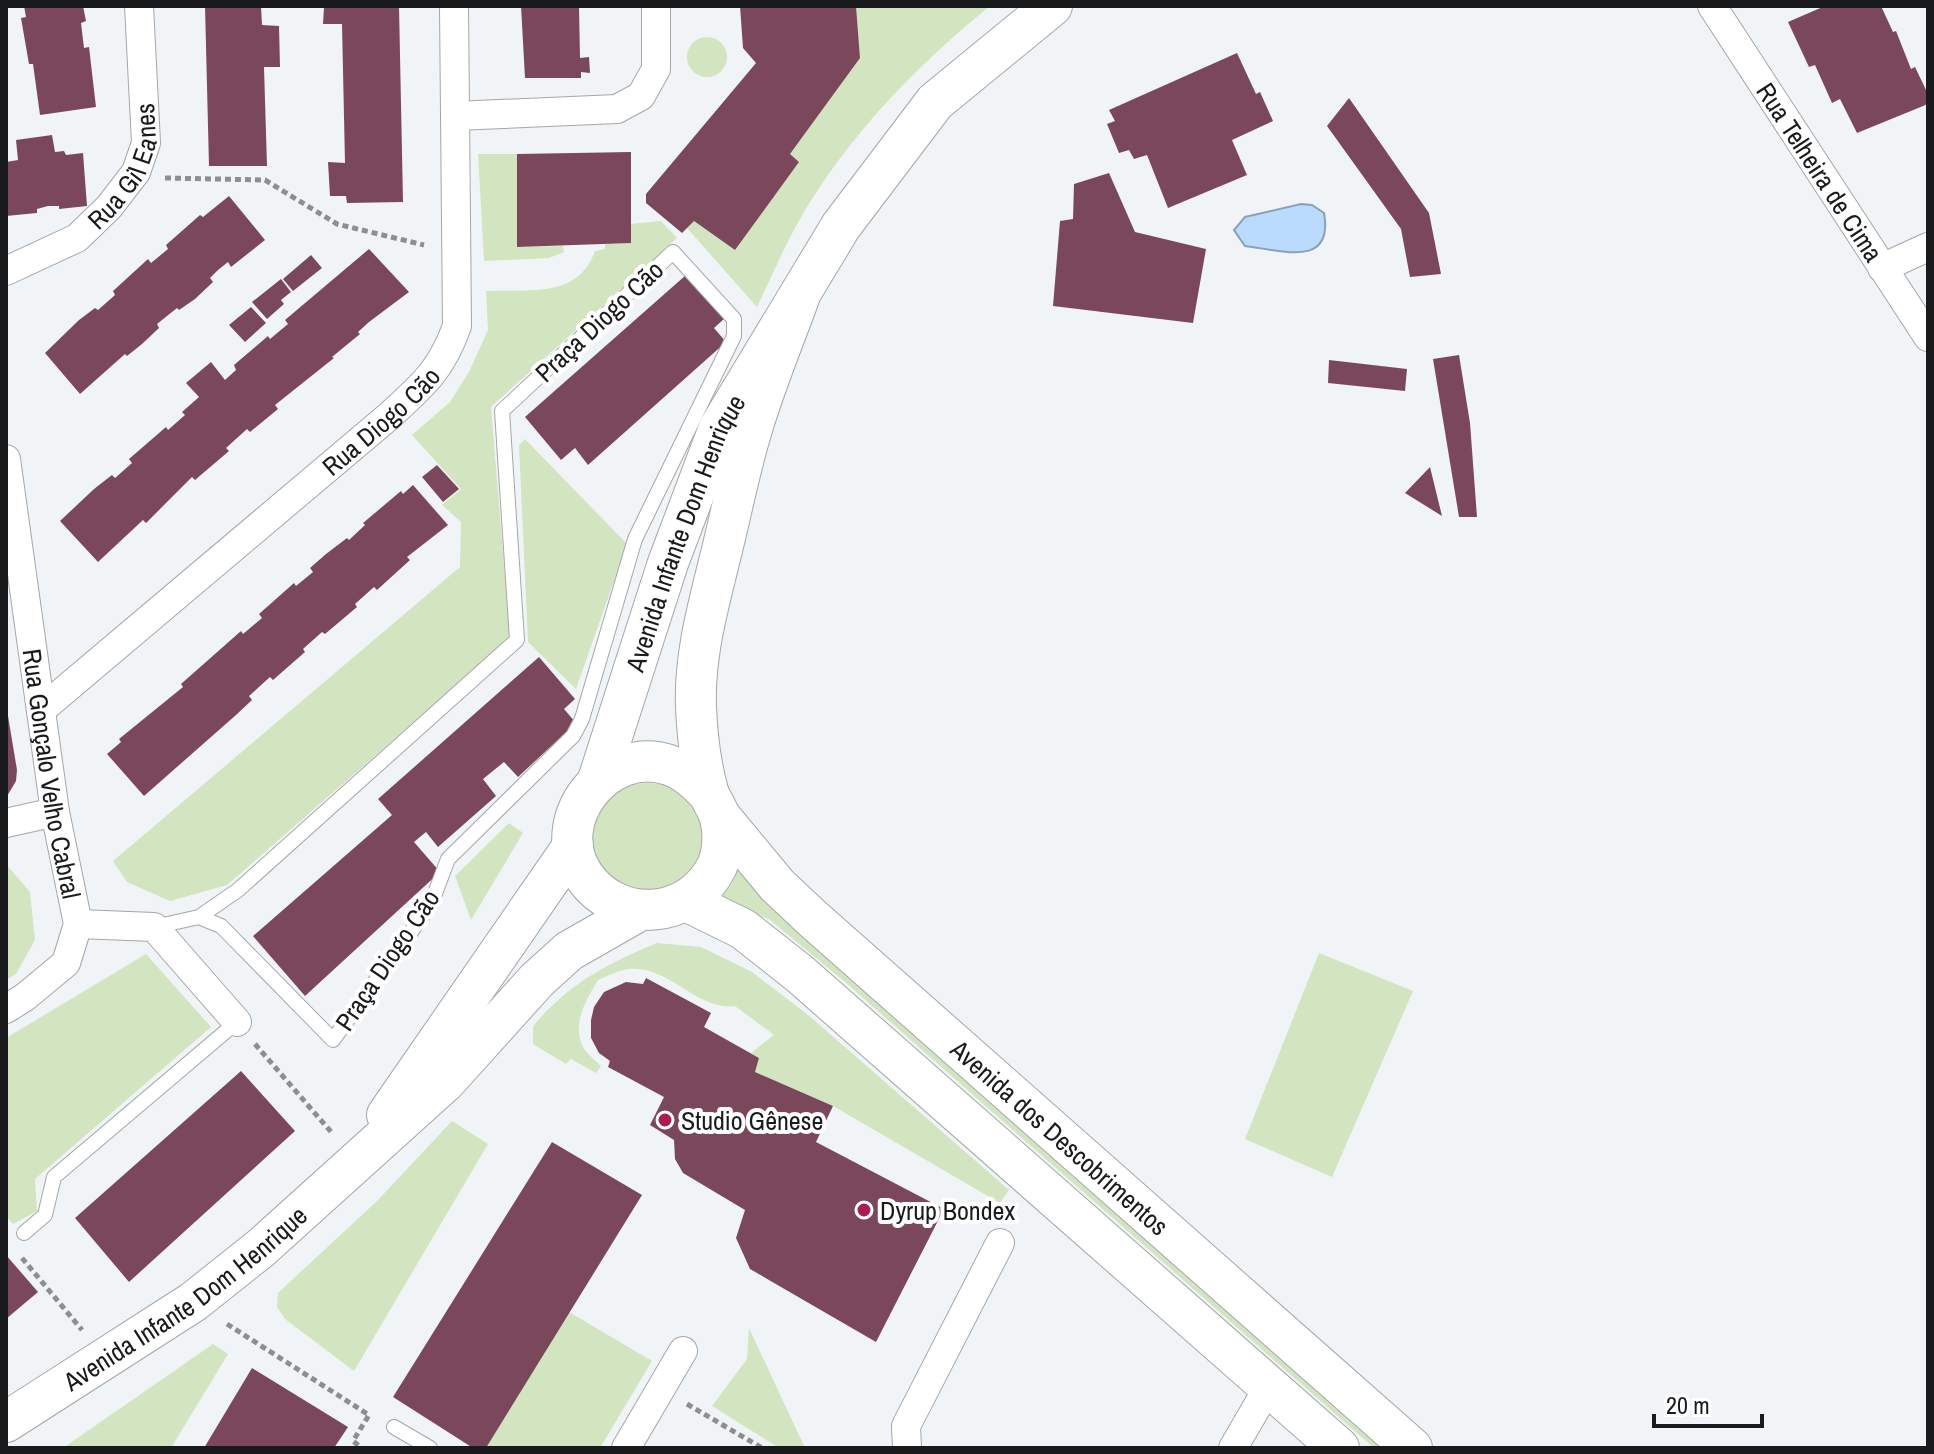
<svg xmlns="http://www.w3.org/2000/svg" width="1934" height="1454" viewBox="0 0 1934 1454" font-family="'Archivo Narrow',sans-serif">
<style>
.green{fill:#d2e4c0}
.water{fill:#bbdbfd;stroke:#8aa1b9;stroke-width:2}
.building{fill:#7b485b}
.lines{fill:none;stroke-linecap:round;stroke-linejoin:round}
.lane-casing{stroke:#a4a6a8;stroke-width:16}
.street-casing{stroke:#a4a6a8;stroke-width:30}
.secondary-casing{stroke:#a4a6a8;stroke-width:42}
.path{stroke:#8c8e90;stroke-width:5;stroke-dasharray:6 4;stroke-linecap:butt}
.lane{stroke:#fff;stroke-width:14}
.street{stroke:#fff;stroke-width:28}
.secondary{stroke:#fff;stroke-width:40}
.poi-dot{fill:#ac1c54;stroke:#fff;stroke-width:3}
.labels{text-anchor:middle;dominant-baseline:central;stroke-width:8;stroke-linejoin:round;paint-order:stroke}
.street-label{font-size:26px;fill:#191a1b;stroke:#fff}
.poi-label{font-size:26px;fill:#191a1b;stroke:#fff;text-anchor:start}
</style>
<rect width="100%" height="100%" fill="#f1f4f6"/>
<path class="green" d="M856,6h134c-73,59 -143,131 -190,213 -16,28 -29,59 -43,88l-70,-79 7,-7 41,29 64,-88 -9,-8 70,-96z
M687 57a20 20 0 1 1 40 0a20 20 0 1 1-40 0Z
M478,154h39v93l46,-1 1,6 -15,6 -65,3z
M661,221l16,17 -186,169 19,231 -283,247 -57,16 -43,-19 -14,-21 347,-294 1,-45 -19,-17 19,-16 -49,-54 38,-33 19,-30 19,-42 -2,-39c43,-2 92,8 109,-40l10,-2v-5l26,-1 -1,-19z
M525,439l102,105 -51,145 -48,-47 -9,-197z
M593 838a55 55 0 1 1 110 0a55 55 0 1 1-110 0Z
M509,823l14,10 -52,87 -16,-44z
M6,864l24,28 5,48 -19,34 -10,6z
M740,865l650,583h-16l-529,-466 -76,-63 -51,-19 12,-13z
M657,943l44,4 51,25 55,42 202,176 -9,13 -167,-97 -78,-34 4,-14 -8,-5 23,-18 -39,-29c-38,5 -66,-41 -106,-37 -10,1 -22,7 -31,11 -11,19 -27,43 -15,67 3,6 12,13 18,19l-5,7 -25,-14 -5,5 -33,-20v-18c38,-44 72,-61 124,-83z
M1319,953l94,38 -81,186 -87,-38z
M146,954l65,73 -176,152 2,32 -24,13 -7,-8v-178z
M452,1121l36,23 -134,227 -69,-52 -8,-12 1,-14 99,-92z
M569,1312l83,49 -52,87h-114z
M749,1328l56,120h-26l-67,-42 35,-47z
M213,1344l15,10 -57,94h-108z"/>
<path class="water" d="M1301,204l11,1 12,8c10,56 -44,37 -79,33l-11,-16 11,-13z"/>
<path class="building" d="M24,6h59l3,15 -5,2 3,25 5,-1 7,60 -56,8 -7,-51h-4l-8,-46 5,-1z
M205,6h56l1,19 17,1 1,41h-16l3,99h-58z
M327,6h72l4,196 -56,1 -1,-7h-16l-2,-34 17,1 -3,-139h-19l1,-17z
M521,6h58l1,52 9,-1 1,16 -9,-1v6h-56z
M740,6h116l4,52 -70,96 9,8 -64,88 -41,-29 -12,12 -36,-30v-9l110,-131 -13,-15z
M1825,6h56l12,26 3,-1 15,38 4,-2 13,27v10l-71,29 -17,-34 -8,4 -17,-38 -6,2 -21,-45z
M1237,53l19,41 4,-2 13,29 -41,19 15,35 -79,33 -21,-53 -13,4 -5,-9 -10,3 -12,-29 8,-3 -6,-11z
M1349,98l80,115 12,61 -31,3 -9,-48 -74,-103z
M52,135l3,17 9,-1 2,4 17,-2 4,53 -28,3v-3h-11l-11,3v4l-31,3v-54l12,-2 -2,-20z
M631,152v91l-114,4v-93z
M1109,173l26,59 71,17 -13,74 -140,-17 7,-85 13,-2 1,-35z
M229,196l36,44 -34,27 -3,-5 -10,8 -8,8 3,4 -18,17 -16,11 -2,-2 -20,16 2,4 -17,16 -15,12 -2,-2 -45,40 -35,-41 34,-33 16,-12 3,2 17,-15 -2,-4 35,-32 3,4 17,-14 -2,-4 34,-30 3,2z
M369,249l40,43 -40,30 -11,10 2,2 -28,23 2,1 -59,47 3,4 -28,23 -3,-3 -21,19 3,3 -34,29 -3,-3 -46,46 -3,-3 -45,42 -38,-41 34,-32 18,-14 3,3 17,-15 -3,-4 37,-32 2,3 17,-15 -3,-3 17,-15 -13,-14 25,-21 14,18 11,-10 -2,-5 34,-29 2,3 18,-15 -3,-4z
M311,255l11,13 -29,23 -10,-12z
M686,275l39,43 -11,10 12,14 -138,123 -13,-17 -14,12 -36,-43z
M281,279l10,13 -10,8 3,4 -17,15 -15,-17z
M251,307l15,16 -21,19 -16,-17z
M1459,355l11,68 7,94h-18l-26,-158z
M1329,360l78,9 -2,22 -77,-8z
M437,465l22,24 -16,13 -21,-25z
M1430,467l12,49 -37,-23z
M413,485l35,40 -41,32 3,3 -33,30 -3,-3 -19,17 2,3 -32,27 -3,-2 -19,17 2,3 -32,28 -3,-3 -21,19 3,4 -16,15 -92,81 -37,-42 14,-12 -2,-3 64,-52 -2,-3 60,-53 2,3 19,-16 -3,-4 35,-31 2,3 17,-14 -3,-4 16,-14 21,-16 2,2 16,-15 -2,-2 38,-32 2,3z
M539,657l36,42 -11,10 12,14 -58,54 -14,-15 -21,17 13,17 -58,51 -12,-15 -12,10 26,30 -135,124 -52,-60 139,-121 -14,-16z
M6,704l11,66 -1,11 -10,17z
M646,978l65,35 -7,14 55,31 -4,14 78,34 -17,36 128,67 -68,133 -126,-73 -14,-31 9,-28 -62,-37 -8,-14 -1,-19 -24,-15 14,-28 -56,-30 2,-6 -11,-8 -8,-15v-18l3,-13 10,-15 22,-10 17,2z
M241,1071l54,60 -166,151 -54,-64z
M552,1142l90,53 -156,253h-13l-80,-51z
M6,1255l32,37 -32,27z
M252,1368l96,59 -14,21h-130z"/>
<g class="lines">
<defs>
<path id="lane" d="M154,927l45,-10 22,9 112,114 98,-136 17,-45 125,-123 9,-17 53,-180 99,-203v-17l-61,-67 -171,159 15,229 -279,250 -39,27
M24,1233l21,-18 9,-38 183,-155
M394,1427l36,21"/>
<g id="street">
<path id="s1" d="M1712,6l216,331"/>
<path d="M455,116l162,-7 24,-13 15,-27v-63"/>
<path d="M1882,268l46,-21"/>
<path id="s2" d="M6,271l71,-33 32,-31 27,-35 10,-29 -7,-137"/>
<path id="s3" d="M6,459l49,353 23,112 -12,39 -41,34 -19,12"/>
<path id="s4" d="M41,710l347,-293c34,-31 53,-46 69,-91l-3,-320"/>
<path d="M6,823l49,-11"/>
<path d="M78,924l76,3 83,95"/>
<path d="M626,1448l57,-97"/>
<path d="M907,1448l-1,-22 94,-183"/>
<path d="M1233,1448l36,-62"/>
</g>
<g id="secondary">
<path id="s5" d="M598,780l70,-217 51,-135 122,-202 94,-124 117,-96"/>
<path d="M708,793c-12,-12 -23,-23 -39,-28 -62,-21 -123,56 -85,111 34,49 107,44 133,-10 7,-16 7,-38 1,-54 -3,-7 -8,-14 -10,-21 -7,-26 -11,-58 -12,-84 -2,-51 12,-100 24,-149 11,-43 19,-87 32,-129 13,-44 31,-87 47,-131"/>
<path id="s6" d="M719,815l58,70 35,33 600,530"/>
<path d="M686,901l57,28 57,45 539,474"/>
<path d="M387,1115l186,-269"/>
<path id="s7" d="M6,1422l187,-120 68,-54 184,-166 92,-102 32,-29 70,-40"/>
</g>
</defs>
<use href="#lane" class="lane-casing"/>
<use href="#street" class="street-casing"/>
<use href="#secondary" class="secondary-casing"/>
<path class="path" d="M165,178l100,2 72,44 87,21
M255,1044l77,89
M22,1258l60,72
M227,1324l142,91 -16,26 9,7
M687,1404l75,44"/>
<use href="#lane" class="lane"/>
<use href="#street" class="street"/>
<use href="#secondary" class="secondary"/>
</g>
<g class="poi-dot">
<circle cx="665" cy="1120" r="8"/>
<circle cx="864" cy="1210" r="8"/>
</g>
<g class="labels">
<g class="street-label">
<text stroke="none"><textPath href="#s2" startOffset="168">Rua Gil Eanes</textPath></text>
<text stroke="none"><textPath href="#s1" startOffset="198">Rua Telheira de Cima</textPath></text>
<text transform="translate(599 321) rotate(-43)">Praça Diogo Cão</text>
<text stroke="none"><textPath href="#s4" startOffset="446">Rua Diogo Cão</textPath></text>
<text stroke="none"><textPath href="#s5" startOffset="262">Avenida Infante Dom Henrique</textPath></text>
<text stroke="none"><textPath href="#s3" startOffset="318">Rua Gonçalo Velho Cabral</textPath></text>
<text transform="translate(387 960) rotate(-56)">Praça Diogo Cão</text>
<text stroke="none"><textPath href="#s6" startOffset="470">Avenida dos Descobrimentos</textPath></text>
<text stroke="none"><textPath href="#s7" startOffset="218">Avenida Infante Dom Henrique</textPath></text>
</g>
<g class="poi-label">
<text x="681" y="1120">Studio Gênese</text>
<text x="880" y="1210">Dyrup Bondex</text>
</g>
</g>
<rect width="1934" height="1454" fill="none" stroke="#191a1b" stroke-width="16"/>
<path d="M1654 1414v12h108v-12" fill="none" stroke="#191a1b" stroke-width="4"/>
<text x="1666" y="1414" font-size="24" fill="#191a1b" stroke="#ffffff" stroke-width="6" paint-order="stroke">20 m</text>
</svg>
